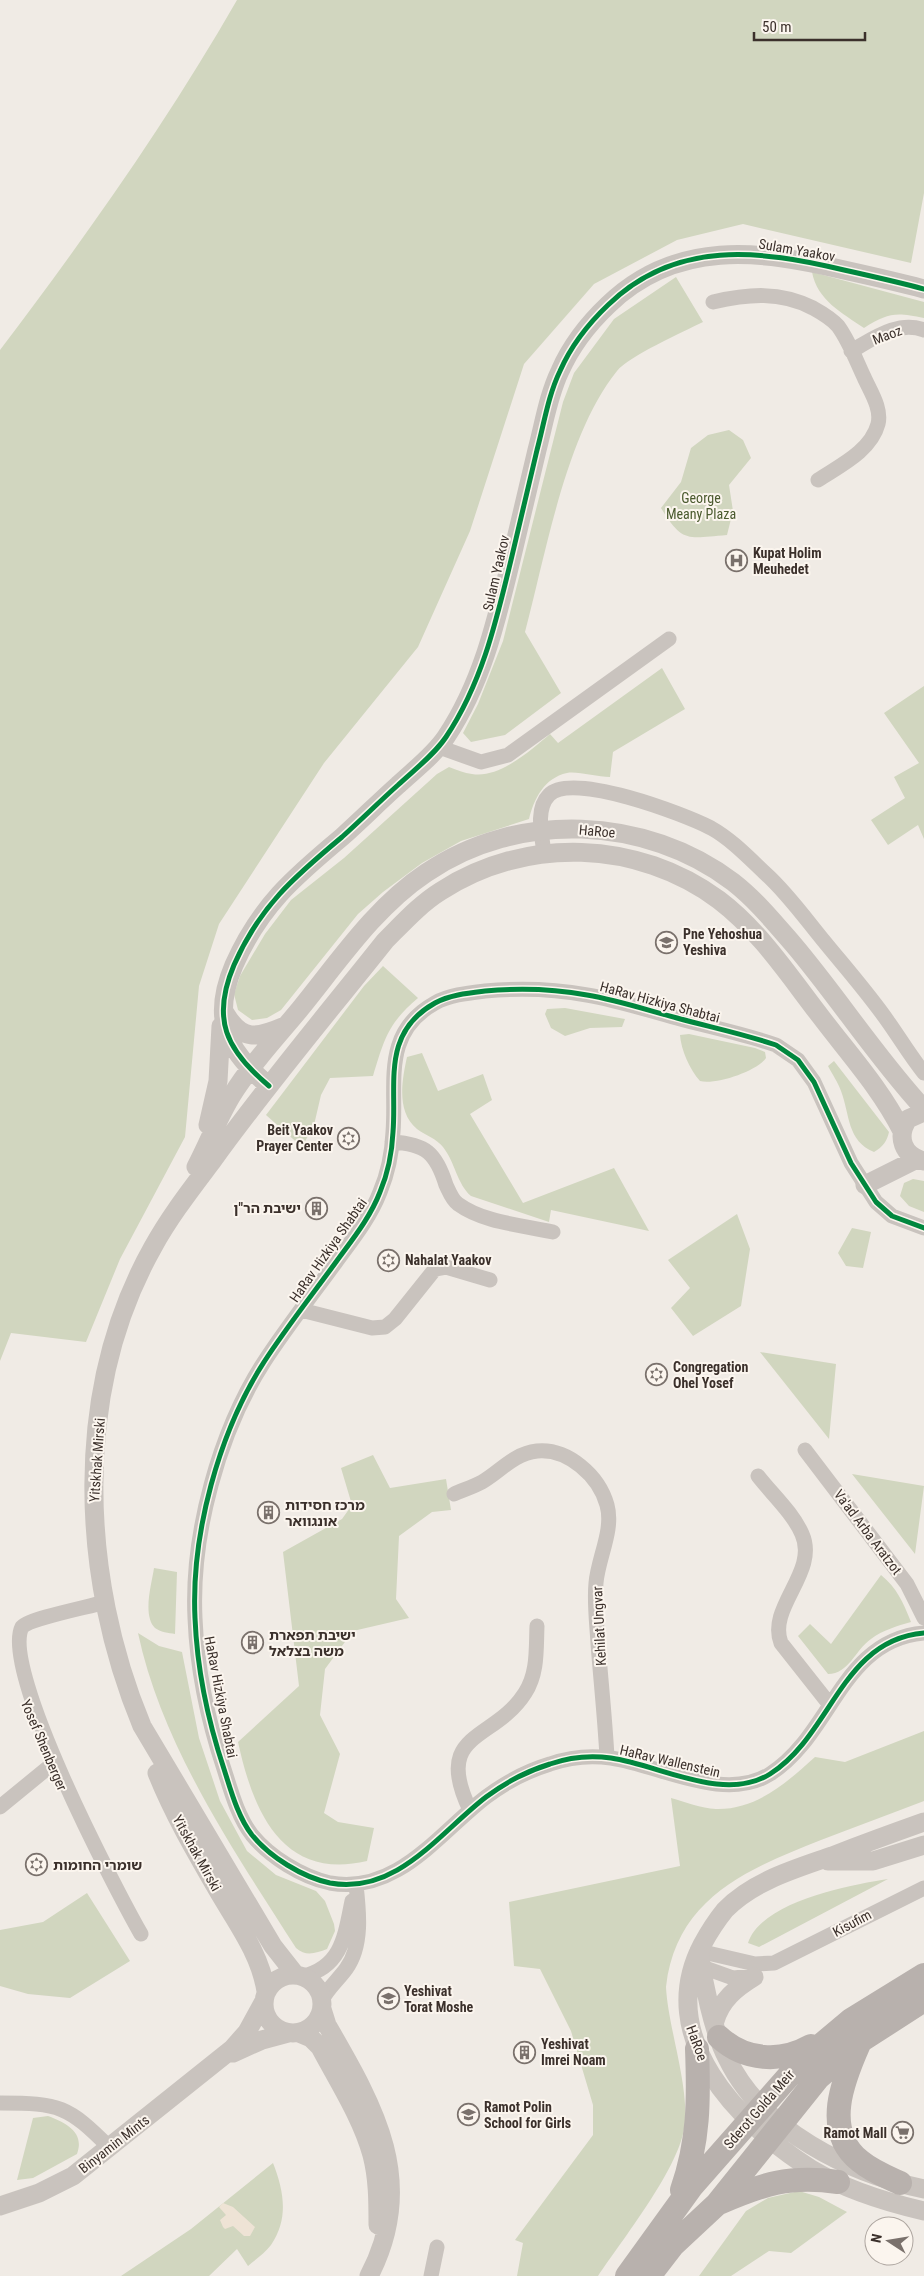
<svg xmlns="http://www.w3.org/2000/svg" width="924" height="2276" viewBox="0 0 924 2276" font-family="'Roboto Condensed','Noto Sans Hebrew',sans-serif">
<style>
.green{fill:#d1d6bf}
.plaza{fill:#eee3d5}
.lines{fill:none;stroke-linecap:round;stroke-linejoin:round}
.minor{stroke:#c9c3be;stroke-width:15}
.tertiary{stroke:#c9c3be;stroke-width:19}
.primary{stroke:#b8b1ad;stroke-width:24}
.cycleway-casing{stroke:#fbf5ee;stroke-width:8}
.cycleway{stroke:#00873e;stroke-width:5}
.labels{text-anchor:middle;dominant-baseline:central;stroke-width:4;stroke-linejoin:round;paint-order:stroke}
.street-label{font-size:14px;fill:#3b302b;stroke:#fbf5ee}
.park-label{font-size:14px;fill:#4a5a2e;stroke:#fbf5ee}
.poi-label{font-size:14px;font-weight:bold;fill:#3b302b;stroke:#fbf5ee;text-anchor:start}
</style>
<rect width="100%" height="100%" fill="#f0ebe5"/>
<path class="green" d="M237,0h687v193l-13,70 -168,-39 -66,16 -83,44 -70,80 -54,167 -52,116 -94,116 -105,161 -20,62 -14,151 -65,122 -34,83 -75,-9 -11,28v-1011c85,-112 167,-228 237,-350z
M812,272l112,30v16c-29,-6 -36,-5 -60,10 -22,-15 -47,-28 -52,-56z
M676,277l27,45c-20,10 -74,34 -86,49 -51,63 -71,182 -92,261l36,61 -56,42 -34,7 -8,-9 15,-29 25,-63 60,-239 11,-29 40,-54z
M729,430l14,10 8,18 -22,27 4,26 -6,24c-39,3 -44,9 -66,-27l20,-26 10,-34 17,-13z
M662,668l23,41 -72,43 -3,25c-13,0 -33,-6 -43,-4 -23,5 -33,26 -38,46l-68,22 -39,22 -39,29 -25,22 -77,96 -14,8 -15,2 -14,-10 -4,-16 6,-18 25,-42 26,-34 53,-42 93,-84 12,-7c8,3 15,6 23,7 27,5 59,-24 78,-40l8,9z
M924,686v153l-6,-14 -30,20 -17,-25 34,-22 -11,-21 25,-14 -35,-50z
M383,966l35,32c-30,25 -34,42 -45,78l-43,2 -9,17 -7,30 -12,22 -36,-32 98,-129z
M565,1008l60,11 -3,8 -32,1 -25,8 -14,-8 -6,-14 2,-5z
M689,1034l66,14 10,4 1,6c-9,13 -50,27 -66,23 -10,-11 -19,-31 -20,-46z
M422,1053l16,38 45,-17 9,26 -22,14 53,89 91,-35 35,63 -98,-21 -2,12 -78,-26c-14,-12 -16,-34 -28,-49 -6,-8 -18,-12 -26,-18 -21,-17 -15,-49 -10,-72z
M834,1061l55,71c-2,9 -6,15 -15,20 -27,-11 -24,-37 -33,-61 -3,-9 -9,-17 -13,-25z
M913,1179l11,2v31l-15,-6 -9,-10 4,-13z
M737,1214l13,35 -9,57 -48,30 -22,-28 19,-20 -22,-28z
M852,1228l19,4 -8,36 -17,-2 -8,-13z
M760,1352l76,12 -7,75z
M373,1455l17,33 56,-9 5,31 -19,2 -33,24 -3,63 13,19 -56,13 -28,38 -5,46 20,39 -16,59 14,9 36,6 -7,33c-85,20 -114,-50 -129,-119l61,-56 -16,-134 59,-33 10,-14 -11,-37z
M852,1474l72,12 -9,68z
M154,1568l23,4 -2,62c-6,-1 -15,-2 -20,-6 -13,-13 -3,-45 -1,-60z
M881,1575c16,13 22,27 30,47 -14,4 -28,8 -40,17 -16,11 -22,35 -43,35l-30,-38 12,-12 21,20z
M138,1633l21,13 23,6 17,86 21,63 27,50 29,24 40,16 9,10 9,23 1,7 -8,18c-11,4 -21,8 -31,-1 -62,-97 -134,-202 -158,-315z
M924,1731v70c-34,13 -69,26 -103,39 -73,29 -145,58 -155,147 2,41 25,104 18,142 -7,42 -62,111 -86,147h-81l6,-33 -8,-3 78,-105v-30l-22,-74 -31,-62 -26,-3 -5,-64 171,-36 -9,-68c14,4 30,10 45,11 41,1 71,-27 99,-52l30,5z
M888,1879l-129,68 -11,-4c13,-41 101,-58 140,-64z
M87,1893l43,68 -60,37 -42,-4 -28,-8v-56l43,-8z
M48,2116c18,7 37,16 29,38l-44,24 -16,2 16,-62z
M273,2163c11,28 16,56 -2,82 -6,8 -16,15 -23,21l-11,-17 -28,27h-88l70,-47z
M799,2191l20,6 28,15 -56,41 -22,-2 -38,25h-32l47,-65 22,-13z"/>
<path class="plaza" d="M223,2203l10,4 22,20 -5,9h-6l-11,-10 -8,3 -2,-2 -3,-7 6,-5 -7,-8z"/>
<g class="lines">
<path class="minor" d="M713,302c35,-8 67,-11 100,6 9,5 18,10 25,18 11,15 18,34 26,51 6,14 18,31 14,47 -7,27 -39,42 -60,56
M851,351c22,-12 47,-31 73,-21
M439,747l42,15 27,-7 161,-116
M544,853c-2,-17 -9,-44 5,-58 22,-24 135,19 162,33 20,11 38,30 55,46 21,19 39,44 57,66 22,27 46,54 66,83 12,17 22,34 35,50
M392,1142c34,2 44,11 54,43 3,6 6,15 12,19 26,19 65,21 95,28
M924,1228l-32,-12 -16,-14 -25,-39 -37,-81 -16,-22 -22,-15c-32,-11 -66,-18 -99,-27 -30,-8 -60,-18 -90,-23 -33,-6 -68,-7 -102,-4 -17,2 -36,4 -50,12 -54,30 -38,81 -42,129 -1,21 -5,41 -13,60 -10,26 -28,48 -44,70 -24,33 -50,66 -72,100 -45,70 -73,172 -69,256 2,50 13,103 29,151 7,22 14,48 28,66 18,22 50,42 78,48 67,12 109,-50 156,-86 20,-15 41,-26 64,-33 20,-7 40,-9 61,-6 49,7 113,45 159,16 62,-39 71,-134 154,-141
M301,1310l71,18 13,-1 10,-8 40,-50 11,-2 44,13
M805,1450l102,134 17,34
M758,1476c14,18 35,37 44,58 17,38 -35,73 -21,109l49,62
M454,1494c9,-4 19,-7 28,-12 19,-11 31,-28 55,-31 31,-3 62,25 70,54 7,25 -9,53 -11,78 -2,20 1,41 2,61 3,38 7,76 9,113
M105,1602c-16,5 -74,16 -83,25 -22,42 93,261 119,307
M0,1807l50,-41
M470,1810c-38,-79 24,-68 55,-117 13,-20 11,-44 12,-67
M699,1951l56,13 19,-1 150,-75
M694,1964l39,14 22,-2
M303,1976c39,-9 42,-41 49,-75
M322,2000c6,-12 16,-20 24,-31 17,-23 13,-58 10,-84
M0,2103c60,0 68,3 110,45
M431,2276l6,-29"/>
<path class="tertiary" d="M225,1013c17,29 32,25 60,13
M269,1086c-43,-36 -58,-67 -35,-121 26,-59 60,-88 108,-128 19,-17 37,-35 56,-52 16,-15 36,-30 48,-48 36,-54 50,-115 65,-177 9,-37 17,-73 26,-110 7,-26 11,-54 23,-79 11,-25 28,-47 48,-66 68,-66 152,-55 236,-35 27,6 54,12 80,19
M924,1112l-16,7c-12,18 -5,37 16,42
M208,1125l10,-44 3,-55
M196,1167c12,-23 22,-49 36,-72 19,-31 45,-58 68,-86 39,-48 75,-102 126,-136 92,-63 220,-57 307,9 23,18 41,40 60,62 45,53 83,113 131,165
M865,1185l52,-26
M157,1773c16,40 38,78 60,116 19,33 43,64 49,102
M924,1822c-31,11 -61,22 -92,34 -37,13 -79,25 -107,54 -9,11 -16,22 -23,35 -48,92 36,178 109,224 35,21 74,33 113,42
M828,1861h45l51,-16
M699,1951c4,31 14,80 28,107 35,73 122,115 197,131
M295,1974l-22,-28 -131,-220c-62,-149 -70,-335 11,-479 17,-31 39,-59 60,-87 54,-75 114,-146 172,-219 18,-18 35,-37 56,-50 85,-55 197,-51 278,9 41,31 71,77 102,117 28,37 60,72 81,114
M264 2004a29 29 0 1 1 58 0a29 29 0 1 1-58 0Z
M322,2009l5,16c48,83 91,157 42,251
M715,2021c6,-21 21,-33 39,-44
M299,2033l12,5 9,9c18,34 42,71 52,108 6,23 6,46 6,70
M233,2053l29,-13 26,-7
M0,2206l39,-13 34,-17 159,-127 15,-17 17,-31"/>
<path class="primary" d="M719,2037c26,24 62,26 92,9
M859,2044c-16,36 -37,87 1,117 12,10 27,16 40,22
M682,2190c17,-49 17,-90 15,-141
M719,2203c44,-19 70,-28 119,-21
M627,2276l65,-90 110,-125 49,-41 73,-45
M649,2276l24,-31 44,-41 101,-126 44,-38 62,-40"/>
<defs>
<path id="cycleway" d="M269,1086c-43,-36 -58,-67 -35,-121 26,-59 60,-88 108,-128 19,-17 37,-35 56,-52 16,-15 36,-30 48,-48 36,-54 50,-115 65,-177 9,-37 17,-73 26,-110 7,-26 11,-54 23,-79 11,-25 28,-47 48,-66 68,-66 152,-55 236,-35 27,6 54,12 80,19
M924,1228l-32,-12 -16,-14 -25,-39 -37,-81 -16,-22 -22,-15c-32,-11 -66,-18 -99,-27 -30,-8 -60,-18 -90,-23 -33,-6 -68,-7 -102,-4 -17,2 -36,4 -50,12 -54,30 -38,81 -42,129 -1,21 -5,41 -13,60 -10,26 -28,48 -44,70 -24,33 -50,66 -72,100 -45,70 -73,172 -69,256 2,50 13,103 29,151 7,22 14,48 28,66 18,22 50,42 78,48 67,12 109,-50 156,-86 20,-15 41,-26 64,-33 20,-7 40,-9 61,-6 49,7 113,45 159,16 62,-39 71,-134 154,-141"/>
</defs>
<use href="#cycleway" class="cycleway-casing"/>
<use href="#cycleway" class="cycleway"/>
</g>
<defs>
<symbol id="hospital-ring" viewBox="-11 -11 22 22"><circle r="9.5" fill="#fbf5ee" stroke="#7a716c" stroke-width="1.5"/><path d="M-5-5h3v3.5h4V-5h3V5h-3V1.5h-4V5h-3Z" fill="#7a716c"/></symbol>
<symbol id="school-ring" viewBox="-11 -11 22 22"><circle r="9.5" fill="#fbf5ee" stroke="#7a716c" stroke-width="1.5"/><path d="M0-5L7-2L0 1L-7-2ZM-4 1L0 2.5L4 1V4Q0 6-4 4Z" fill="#7a716c"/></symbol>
<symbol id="synagogue-ring" viewBox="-11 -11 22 22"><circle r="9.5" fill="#fbf5ee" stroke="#7a716c" stroke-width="1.5"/><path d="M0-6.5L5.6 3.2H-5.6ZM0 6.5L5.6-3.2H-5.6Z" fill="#7a716c"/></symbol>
<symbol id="building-ring" viewBox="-11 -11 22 22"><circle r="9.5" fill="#fbf5ee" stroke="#7a716c" stroke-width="1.5"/><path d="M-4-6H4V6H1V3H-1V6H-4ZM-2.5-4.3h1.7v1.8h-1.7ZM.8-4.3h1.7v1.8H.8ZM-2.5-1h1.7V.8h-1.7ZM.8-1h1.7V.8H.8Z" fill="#7a716c"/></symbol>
<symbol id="supermarket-ring" viewBox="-11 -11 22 22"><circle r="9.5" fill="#fbf5ee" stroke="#7a716c" stroke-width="1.5"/><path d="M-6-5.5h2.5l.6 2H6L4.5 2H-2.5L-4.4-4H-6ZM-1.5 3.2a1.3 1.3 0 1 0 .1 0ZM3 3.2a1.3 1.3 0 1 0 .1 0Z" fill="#7a716c"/></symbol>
</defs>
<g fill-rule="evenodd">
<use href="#hospital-ring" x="724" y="548" width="25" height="25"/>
<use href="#school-ring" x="654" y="930" width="25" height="25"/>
<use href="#synagogue-ring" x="336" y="1126" width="25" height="25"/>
<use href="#building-ring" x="304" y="1196" width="25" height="25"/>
<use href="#synagogue-ring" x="376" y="1248" width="25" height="25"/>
<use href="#synagogue-ring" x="644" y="1362" width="25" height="25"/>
<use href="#building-ring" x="256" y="1500" width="25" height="25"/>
<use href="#building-ring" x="240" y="1630" width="25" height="25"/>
<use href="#synagogue-ring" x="24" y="1852" width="25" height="25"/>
<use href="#school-ring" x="376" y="1986" width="25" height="25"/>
<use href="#building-ring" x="512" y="2040" width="25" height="25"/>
<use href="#school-ring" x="456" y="2102" width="25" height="25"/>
<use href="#supermarket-ring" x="890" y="2120" width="25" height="25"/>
</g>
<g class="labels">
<g class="street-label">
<text transform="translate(797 250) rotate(10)">Sulam Yaakov</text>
<text transform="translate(887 335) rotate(-21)">Maoz</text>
<text transform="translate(496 573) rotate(-77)">Sulam Yaakov</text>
<text transform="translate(597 831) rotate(5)">HaRoe</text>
<text transform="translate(660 1002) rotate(15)">HaRav Hizkiya Shabtai</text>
<text transform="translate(328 1250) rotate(-55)">HaRav Hizkiya Shabtai</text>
<text transform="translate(97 1460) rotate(-86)">Yitskhak Mirski</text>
<text transform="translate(868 1532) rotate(53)">Va'ad Arba Aratzot</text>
<text transform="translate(599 1626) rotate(-93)">Kehilat Ungvar</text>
<text transform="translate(221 1697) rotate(79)">HaRav Hizkiya Shabtai</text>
<text transform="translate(44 1745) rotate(67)">Yosef Shenberger</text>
<text transform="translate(670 1761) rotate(13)">HaRav Wallenstein</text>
<text transform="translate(197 1853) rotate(61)">Yitskhak Mirski</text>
<text transform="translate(852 1923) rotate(-28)">Kisufim</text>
<text transform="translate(697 2043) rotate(70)">HaRoe</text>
<text transform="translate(759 2109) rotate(-49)">Sderot Golda Meir</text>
<text transform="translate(114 2144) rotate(-38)">Binyamin Mints</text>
</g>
<g class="park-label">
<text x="701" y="498">George<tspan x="701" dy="16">Meany Plaza</tspan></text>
</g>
<g class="poi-label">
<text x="753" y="553">Kupat Holim<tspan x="753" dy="16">Meuhedet</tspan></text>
<text x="683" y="934">Pne Yehoshua<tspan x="683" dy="16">Yeshiva</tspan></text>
<text x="333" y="1130" text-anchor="end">Beit Yaakov<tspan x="333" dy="16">Prayer Center</tspan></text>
<text x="301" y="1208" text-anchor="end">ישיבת הר"ן</text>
<text x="405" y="1260">Nahalat Yaakov</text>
<text x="673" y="1367">Congregation<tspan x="673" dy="16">Ohel Yosef</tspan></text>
<text x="285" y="1505">מרכז חסידות<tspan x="285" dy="16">אונגוואר</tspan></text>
<text x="269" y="1635">ישיבת תפארת<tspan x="269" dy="16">משה בצלאל</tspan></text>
<text x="53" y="1865">שומרי החומות</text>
<text x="404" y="1991">Yeshivat<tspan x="404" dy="16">Torat Moshe</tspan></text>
<text x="541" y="2044">Yeshivat<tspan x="541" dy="16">Imrei Noam</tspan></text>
<text x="484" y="2107">Ramot Polin<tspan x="484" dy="16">School for Girls</tspan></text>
<text x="887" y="2133" text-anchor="end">Ramot Mall</text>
</g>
</g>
<g transform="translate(889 2241) rotate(282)"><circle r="24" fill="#fbf5ee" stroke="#aea6a0"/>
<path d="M0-4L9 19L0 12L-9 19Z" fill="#7a716c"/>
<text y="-8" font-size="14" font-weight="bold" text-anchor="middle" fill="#3b302b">N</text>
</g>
<path d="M754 32v8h111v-8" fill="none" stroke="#3b302b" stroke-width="2.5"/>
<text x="762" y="32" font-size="15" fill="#3b302b" stroke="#fbf5ee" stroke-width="4" paint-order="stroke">50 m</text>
</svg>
